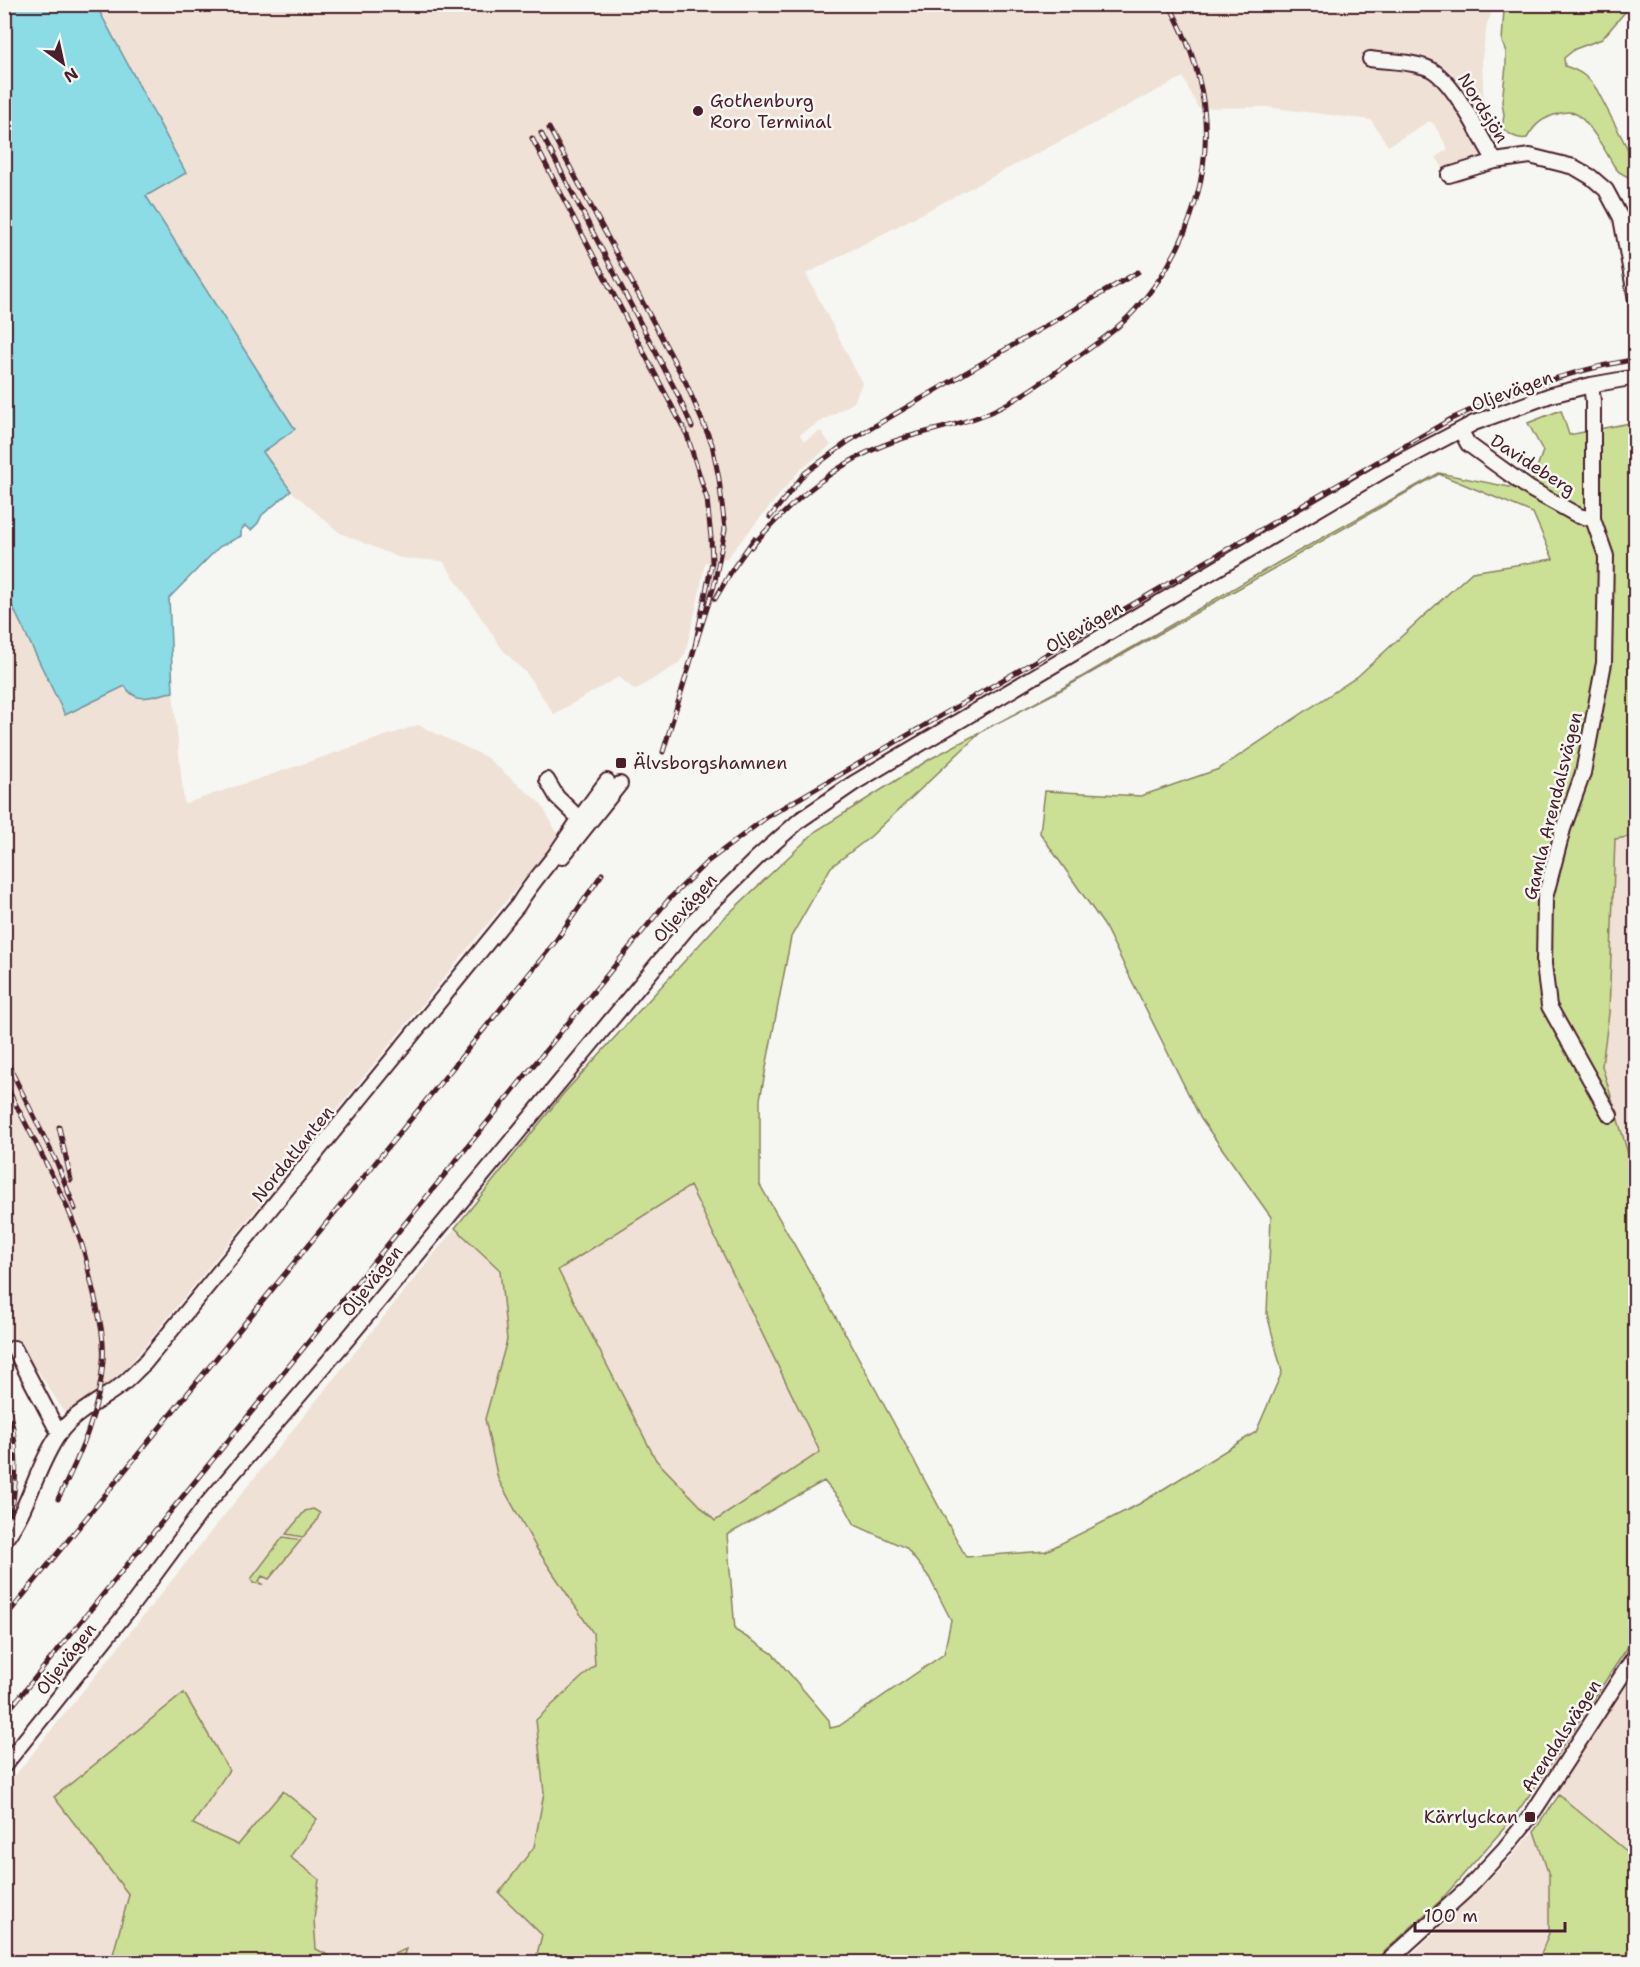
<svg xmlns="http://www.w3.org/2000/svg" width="1640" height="1967" viewBox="0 0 1640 1967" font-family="'Shantell Sans',sans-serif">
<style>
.built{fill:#efe1d5;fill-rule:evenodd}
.green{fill:#cbe095;stroke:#8a8060;stroke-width:1.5;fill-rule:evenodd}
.water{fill:#8bdce4;stroke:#71909a;stroke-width:1.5}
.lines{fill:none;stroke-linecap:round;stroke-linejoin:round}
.minor-casing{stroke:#4a1f2b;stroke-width:18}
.minor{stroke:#f6f6f2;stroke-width:14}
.rail-casing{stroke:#4a1f2b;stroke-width:5}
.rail{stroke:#f6f6f2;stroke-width:3;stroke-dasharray:9;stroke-linecap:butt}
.poi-dot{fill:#4a1f2b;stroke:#f6f6f2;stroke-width:2}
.labels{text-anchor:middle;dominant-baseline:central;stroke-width:5;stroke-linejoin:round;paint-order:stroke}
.poi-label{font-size:18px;fill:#4a1f2b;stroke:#f6f6f2;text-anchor:start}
.street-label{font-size:18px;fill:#4a1f2b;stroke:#f6f6f2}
</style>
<rect width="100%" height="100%" fill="#f6f6f2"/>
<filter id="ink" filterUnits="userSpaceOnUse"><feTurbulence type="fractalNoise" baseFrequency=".0167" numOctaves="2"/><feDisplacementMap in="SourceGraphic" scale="12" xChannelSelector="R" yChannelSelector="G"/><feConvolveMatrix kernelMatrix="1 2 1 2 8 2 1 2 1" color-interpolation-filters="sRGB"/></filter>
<g filter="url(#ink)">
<path class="built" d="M96,5h1399l-8,19 -5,34 2,49 7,33v15l-34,23 -14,-10 -7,-11 12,-8 -14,-25 -5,-3 -41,25 -17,-26 -105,-13 -68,1 -15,-31 -377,197 56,109 -8,19 -54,32 4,7 17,-10 10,14 -32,26 -73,88 -10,-2 -1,6 -10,-1 -5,29 -15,63 -7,10 -43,26 -16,-13 -65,37 -27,-40 -24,-24 -60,-89 -43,-3 -60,-25 -49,-42 -28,-39 32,-23 -150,-233 41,-23z
M4,591l61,124 60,-30 15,14 33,-7 11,112 234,-79 68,32 55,47 18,32 -432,532 -36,30 -26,15 -27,-42 -33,-14z
M1635,836v341l-33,-111 7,-53 6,-174z
M691,1185l129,267 -106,69 -58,-61 -98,-190z
M455,1228l45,42 7,70 -22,79 52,130 56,84 2,31 -59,56 8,73 -10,55 -35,45 43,42 -7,27h-134l4,-12 -29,11 -39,-1 -21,-11 -2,-29 5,-40 -127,-56 -138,-27 75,98 -18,67h-106v-174zM311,1509l9,5 -17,23 -16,-3 18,-23z
M1635,1636v222l-95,-78z
M1534,1831l15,44v58l-11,29h-135l30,-27 71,-70z"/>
<path class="green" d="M1507,4l124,1 -29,34 -27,10 -11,9 1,8c15,5 24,11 32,24l38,73 -7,14 -9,-5 -5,-6c-7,-13 -28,-49 -40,-53 -7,-3 -16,1 -23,3 -12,5 -17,10 -24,22 -10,2 -18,-4 -25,-10l2,-13 -2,-13 4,-36v-14l-4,-10 2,-33z
M1561,410l8,25 66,-13v414l-20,3 -6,174 -7,53 33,111v459l-95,144 -27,38 -72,82 -68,62h-838l7,-27 -43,-42 35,-46 10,-54 -8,-73 59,-55 -2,-32 -56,-84 -39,-70 -13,-60 22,-79 -7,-70 -45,-42 109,-135 158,-173 94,-89 114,-72 131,-70 218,-127 160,-89 85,17 8,-9 11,-30 -15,-28zM1439,474l94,39 20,46 -81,13 -114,104 -139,93 -78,27 -96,-5 -5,42 64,92 97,194 70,98 -4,97 15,58 -26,60 -117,72 -93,47 -80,6 -116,-215 -90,-157v-86l31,-162 40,-70 39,-30 112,-106 79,-41zM690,1186l130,266 -105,69 -59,-61 -98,-190zM824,1481l20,24 11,20 51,23 23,29 22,43 -7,34 -105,72 -9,2 -1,-8 -57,-67 -37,-23 -8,-95z
M313,1509l7,4 -4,9 -13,15 -17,-3 19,-23z
M283,1537l18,3 -32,39 -7,-3 -3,5 3,3 -9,-1 -2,-4z
M184,1693l45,77 -36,54 45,21 45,-54 34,28 -27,38 29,22 -5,41 2,29 21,11 39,1 30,-12 -5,13h-290l18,-67 -75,-98z
M1559,1795l76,63v104h-97l11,-29v-58l-15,-44z"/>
<path class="water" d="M5,4l91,1 90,168 -40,23 149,233 -32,23 28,39 -29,24 -4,8 -7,7 -6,-4 -4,4v6l-22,11 -50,51 4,94c-21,3 -36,14 -48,-6l-60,29 -60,-124z"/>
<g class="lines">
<defs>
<path id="minor" d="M1370,59c19,3 43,2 60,10 24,12 50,68 65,92
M1449,175l46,-14 35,-5 44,11 17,10 15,13 15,28 15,82
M1591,385l2,16v118l13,37 -2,107 -21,110 -20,56 -18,69 -1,66 5,42 61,109
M1461,431l7,13 62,45 49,27 14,3
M547,780l10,17 28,27
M562,857l58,-73
M14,1348l41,78 5,7
M4,1541c25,-32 32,-74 55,-107 16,-23 44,-34 65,-51 7,-6 13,-13 20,-19l374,-459c11,-19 24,-33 37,-50 17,-25 33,-50 52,-74
M4,1766l123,-154 79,-107 144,-169 342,-414 65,-64 43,-38 54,-37 530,-313 90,-47 77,-28 40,-10 45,-8
M1387,1962l79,-72 39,-42 25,-31 106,-163"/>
</defs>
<use href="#minor" class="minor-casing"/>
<use href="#minor" class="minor"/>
<defs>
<path id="rail" d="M541,133l137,262 14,32
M532,138l155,297 20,64 4,39 1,24 -17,84 19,-60 11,-57 -6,-50 -7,-35 -26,-61 -137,-255
M770,517l35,-44 44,-32 289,-169
M751,547c43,-48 90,-90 153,-109 27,-8 55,-13 82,-24 29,-12 56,-32 81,-50 23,-16 48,-32 67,-53 57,-62 86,-152 64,-235 -6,-25 -17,-49 -29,-72
M715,599l19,-32 20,-28
M663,752l34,-112
M4,1056l53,107 18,46
M4,1081c26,53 59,109 78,164 5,16 8,33 12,49 5,22 11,45 9,67 -3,49 -23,95 -45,138
M59,1127l12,53
M4,1392c17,50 15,99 0,149
M4,1619l551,-677 47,-68
M4,1716l665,-817 38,-37 60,-45 684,-398c61,-29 118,-48 185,-60"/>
</defs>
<use href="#rail" class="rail-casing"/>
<use href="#rail" class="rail"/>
</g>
</g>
<g class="poi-dot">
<circle cx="698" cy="111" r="6"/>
<rect x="615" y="757" width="12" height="12" rx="3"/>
<rect x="1524" y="1811" width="12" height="12" rx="3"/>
</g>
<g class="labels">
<g class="poi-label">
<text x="710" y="101">Gothenburg<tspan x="710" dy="21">Roro Terminal</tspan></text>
<text x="633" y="763">Älvsborgshamnen</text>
<text x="1518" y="1817" text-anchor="end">Kärrlyckan</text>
</g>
<g class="street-label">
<text transform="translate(1483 108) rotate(58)">Nordsjön</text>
<text transform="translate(1512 391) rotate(-20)">Oljevägen</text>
<text transform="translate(1533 465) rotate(33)">Davideberg</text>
<text transform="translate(1084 627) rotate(-30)">Oljevägen</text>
<text transform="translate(1553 806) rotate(-76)">Gamla Arendalsvägen</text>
<text transform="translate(685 908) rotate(-48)">Oljevägen</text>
<text transform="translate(293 1154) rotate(-51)">Nordatlanten</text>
<text transform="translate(372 1281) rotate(-51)">Oljevägen</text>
<text transform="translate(66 1659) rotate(-52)">Oljevägen</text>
<text transform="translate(1561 1736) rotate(-57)">Arendalsvägen</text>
</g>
</g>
<rect width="1640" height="1967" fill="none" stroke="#f6f6f2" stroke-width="24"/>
<rect x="12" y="12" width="1616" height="1943" fill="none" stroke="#4a1f2b" stroke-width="2" filter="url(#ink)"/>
<g transform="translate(63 63) rotate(147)" stroke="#f6f6f2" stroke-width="4.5" paint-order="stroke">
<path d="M0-4.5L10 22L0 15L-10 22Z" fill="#4a1f2b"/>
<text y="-9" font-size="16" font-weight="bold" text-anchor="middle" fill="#4a1f2b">N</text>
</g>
<path d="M1415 1922v9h150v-9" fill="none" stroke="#4a1f2b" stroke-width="3"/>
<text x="1424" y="1922" font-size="18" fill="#4a1f2b" stroke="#f6f6f2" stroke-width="4.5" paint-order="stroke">100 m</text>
</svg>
